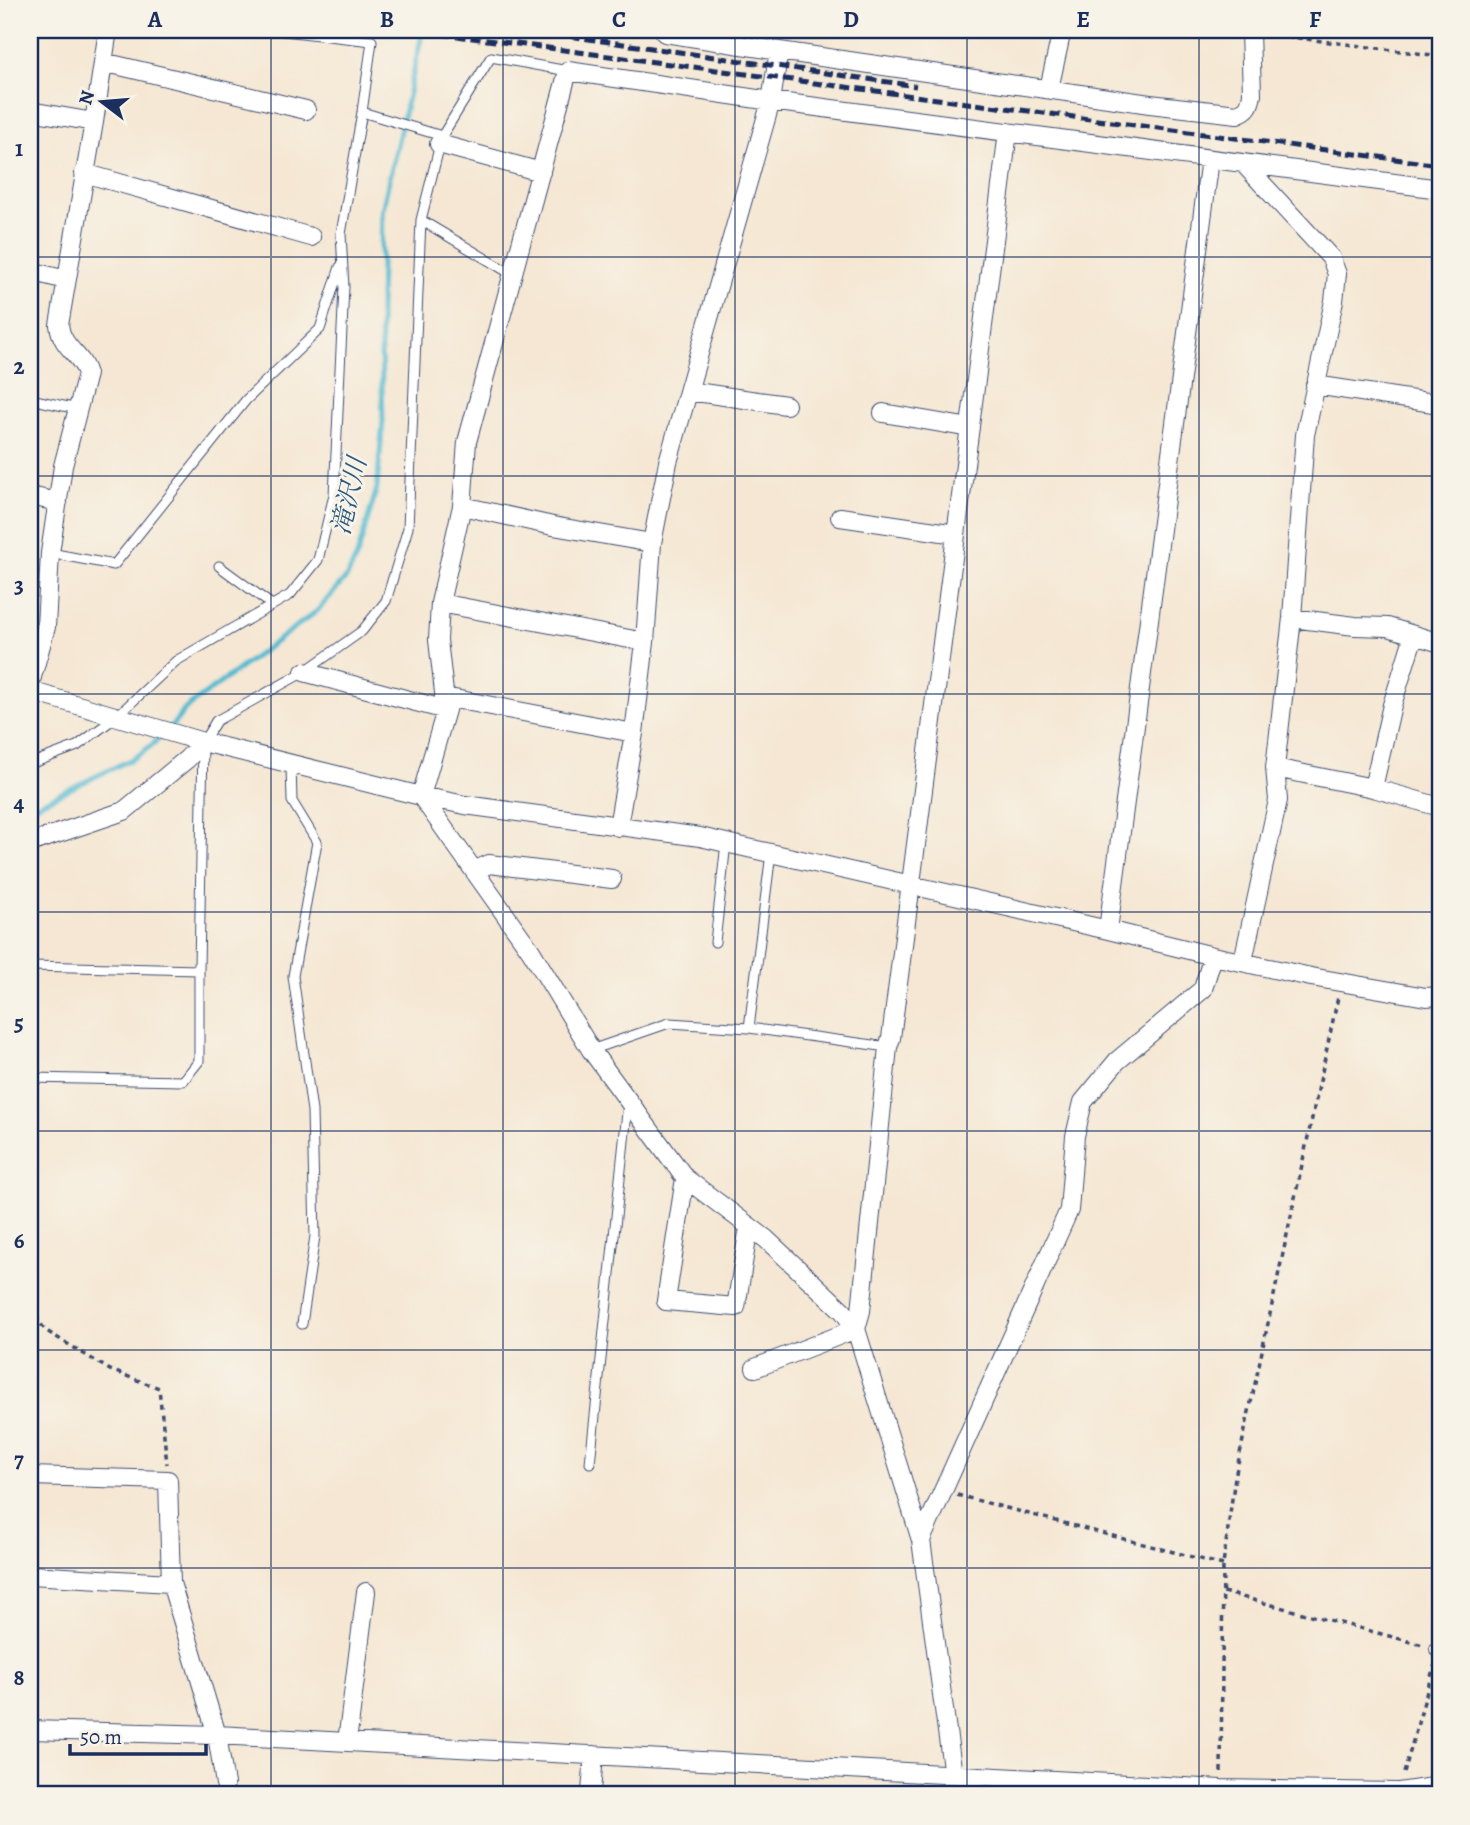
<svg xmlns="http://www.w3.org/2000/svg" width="1470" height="1825" viewBox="0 0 1470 1825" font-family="Alegreya,'Noto Serif JP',serif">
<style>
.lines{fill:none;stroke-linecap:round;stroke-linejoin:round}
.stream{stroke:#53bad1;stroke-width:5}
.lane-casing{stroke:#3c4b70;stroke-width:11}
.street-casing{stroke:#3c4b70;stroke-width:20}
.path{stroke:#3c4b70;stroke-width:3.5;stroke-dasharray:5 5;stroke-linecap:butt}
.lane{stroke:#fff;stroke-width:9}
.street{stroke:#fff;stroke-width:18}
.rail{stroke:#1b2f5e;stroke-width:5;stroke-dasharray:10 5;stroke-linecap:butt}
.grid{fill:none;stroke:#1b2f5e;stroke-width:2;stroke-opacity:0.55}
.labels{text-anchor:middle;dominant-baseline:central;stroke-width:6;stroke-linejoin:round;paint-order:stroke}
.water-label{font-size:26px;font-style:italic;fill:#2c5980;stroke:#f7f3e8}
.neatline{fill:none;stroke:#1b2f5e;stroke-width:2.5}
.grid-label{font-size:23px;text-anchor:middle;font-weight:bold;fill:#1b2f5e}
</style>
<rect width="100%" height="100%" fill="#f7f3e8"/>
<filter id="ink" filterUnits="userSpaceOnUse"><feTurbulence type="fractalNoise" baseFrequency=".0143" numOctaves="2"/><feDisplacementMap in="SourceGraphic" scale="14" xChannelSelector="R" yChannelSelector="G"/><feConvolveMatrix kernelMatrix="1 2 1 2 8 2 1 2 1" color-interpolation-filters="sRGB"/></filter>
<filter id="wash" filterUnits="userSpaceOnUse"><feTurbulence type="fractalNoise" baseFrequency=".00686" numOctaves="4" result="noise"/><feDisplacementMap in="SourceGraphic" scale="28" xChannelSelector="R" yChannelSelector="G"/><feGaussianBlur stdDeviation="1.57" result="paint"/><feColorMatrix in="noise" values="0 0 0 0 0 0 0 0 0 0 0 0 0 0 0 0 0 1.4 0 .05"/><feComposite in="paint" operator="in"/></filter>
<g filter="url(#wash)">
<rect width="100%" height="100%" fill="#f5e7d3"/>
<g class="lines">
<path class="stream" d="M30,808l102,-49c20,-12 40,-31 53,-50l132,-98 30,-34 10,-21 20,-68 6,-67 -3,-110 2,-100 41,-181"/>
</g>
</g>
<g filter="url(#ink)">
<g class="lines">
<defs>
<path id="lane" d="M362,112l80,24
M421,220l92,55
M30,399l48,10
M50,553l64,12 132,-165 74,-71 20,-62
M219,566l53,39
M30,764l47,-18 39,-29 60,-56 114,-66 28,-35 16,-65 10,-208 -3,-53 21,-122 10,-71 -97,-11
M291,765l1,36 25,41 -24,134 19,135 3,125 -13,88
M715,942l11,-99
M30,966l169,4
M749,1028l22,-175
M591,1050l78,-27 80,5 139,19
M30,1078l153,3 16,-20v-91l4,-228 13,-21 88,-49 58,-41 24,-30 22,-73 13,-308 21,-84 49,-79 77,14
M590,1463l38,-360"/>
<path id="street" d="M666,30l-1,3 114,18 371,53 87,10c11,-4 13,-8 15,-20l-2,-62
M103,62l203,48
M1049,89l13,-59
M30,111l64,11 -35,203c3,24 23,29 28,49l-24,92 -13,87 -4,74 -16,57
M94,122l14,-92
M439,144l102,28
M84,173l227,64
M30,271l36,9
M1315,385l125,19
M689,391l97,14
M883,413l87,15
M30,496l28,6
M462,506l91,20 99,17
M840,517l116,17
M440,603l205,39
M1292,618l63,8 33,1 52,16
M304,672l142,38
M30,691l173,51 218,54 44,9 235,32 408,93 105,26 98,21 115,20 14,-1
M444,697l190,36
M1275,768l98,20 67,19
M1373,788l19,-83 22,-70
M618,827l16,-94 11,-91 7,-99 16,-81 103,-361 8,-50
M30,843l94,-32 63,-52 16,-17
M474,871l15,-7 123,15
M1108,930l102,-771
M1243,961l35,-161 -3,-32 17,-150 13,-183 29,-134 3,-27 -6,-16 -88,-95
M685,1178l-19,123 70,6 13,-80
M755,1368l101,-39 5,-18 27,-264 3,-9 117,-906
M30,1476l138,4 3,103 46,152 8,49
M921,1540l148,-330 6,-74 8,-34 34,-41 86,-72 10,-33
M30,1575l141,8
M1439,1649l1,1
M30,1730l187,5 1004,54 178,3 41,-6
M347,1742l19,-150
M591,1792l3,-37
M952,1795l1,-20 -32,-235 -65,-211 -13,-18 -77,-72 -81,-61 -94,-128 -60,-99 -110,-155 25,-86 -8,-70 2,-37 22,-97 5,-64 101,-371 203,30 669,88"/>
</defs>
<use href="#lane" class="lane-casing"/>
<use href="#street" class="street-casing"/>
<path class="path" d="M1267,34l173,22
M30,1308l15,22 65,40 49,18 8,76
M957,1495l266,70
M1223,1592l200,53
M1221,1772l2,-207 12,-88 103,-480
M1404,1773l30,-107"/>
<use href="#lane" class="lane"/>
<use href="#street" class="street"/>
<path class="rail" d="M411,30l1029,135
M526,30l390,56"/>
</g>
</g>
<path class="grid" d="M271,30v1765M503,30v1765M735,30v1765M967,30v1765M1199,30v1765M30,257h1410M30,476h1410M30,694h1410M30,912h1410M30,1131h1410M30,1350h1410M30,1568h1410"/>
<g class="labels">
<g class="water-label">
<text transform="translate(349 496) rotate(-77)">滝沢川</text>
</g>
</g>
<rect width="1470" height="1825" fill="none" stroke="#f7f3e8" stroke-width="77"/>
<g transform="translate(102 102) rotate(286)" stroke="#f7f3e8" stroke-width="5" paint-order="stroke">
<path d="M0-5L12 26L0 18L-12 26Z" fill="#1b2f5e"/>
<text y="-10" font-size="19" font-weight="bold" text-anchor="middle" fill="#1b2f5e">N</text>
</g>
<path d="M70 1744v10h136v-10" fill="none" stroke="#1b2f5e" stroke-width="3.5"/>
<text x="80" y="1744" font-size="21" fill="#1b2f5e" stroke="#f7f3e8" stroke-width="5" paint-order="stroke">50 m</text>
<rect x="38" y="38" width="1394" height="1748" class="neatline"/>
<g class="grid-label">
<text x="155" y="27">A</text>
<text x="387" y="27">B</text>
<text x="619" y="27">C</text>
<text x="851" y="27">D</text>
<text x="1083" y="27">E</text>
<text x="1315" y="27">F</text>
<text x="19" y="156">1</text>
<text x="19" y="374">2</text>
<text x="19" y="593">3</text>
<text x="19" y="811">4</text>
<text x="19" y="1030">5</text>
<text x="19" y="1248">6</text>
<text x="19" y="1467">7</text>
<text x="19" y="1685">8</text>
</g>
</svg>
